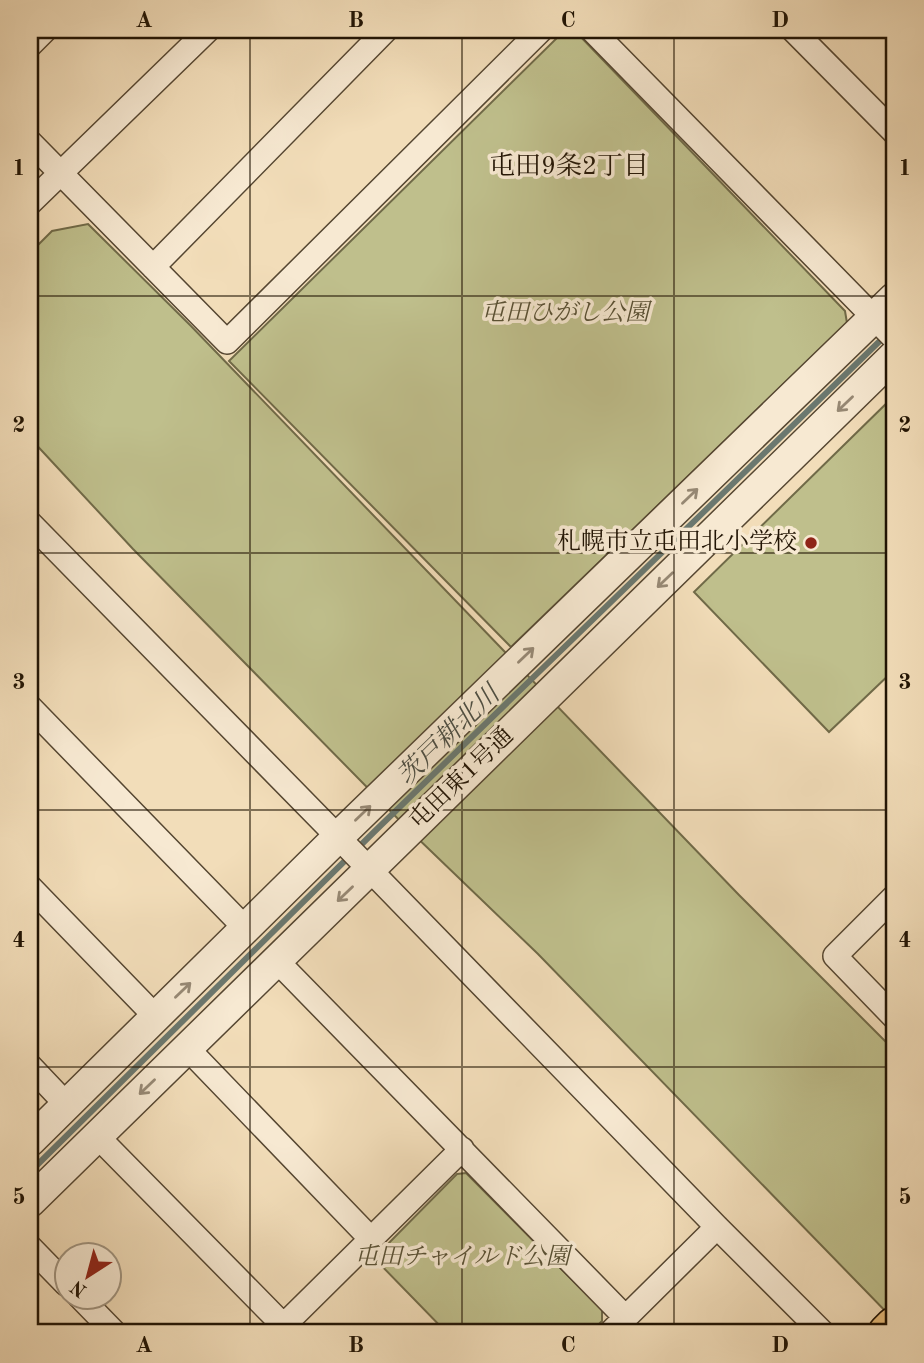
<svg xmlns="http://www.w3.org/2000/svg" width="924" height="1363" viewBox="0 0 924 1363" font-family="'Old Standard TT','Noto Serif JP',serif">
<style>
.green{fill:#bfbf8c;stroke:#706a48;stroke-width:2}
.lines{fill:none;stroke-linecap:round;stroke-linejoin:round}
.stream{stroke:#6b786f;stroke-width:6}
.minor-casing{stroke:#554631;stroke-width:26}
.tertiary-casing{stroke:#554631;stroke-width:33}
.primary-casing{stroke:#211404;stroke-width:40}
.minor{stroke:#f7e9d2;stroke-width:23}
.tertiary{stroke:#f7e9d2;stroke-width:30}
.primary{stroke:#e9be7c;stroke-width:37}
.oneway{stroke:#978975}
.grid{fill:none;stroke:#211404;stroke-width:2;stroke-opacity:0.55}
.poi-dot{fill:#8f2418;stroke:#f7e9d2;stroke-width:2.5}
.labels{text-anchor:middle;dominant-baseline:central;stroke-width:7;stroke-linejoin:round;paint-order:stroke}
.park-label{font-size:24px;font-style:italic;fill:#585034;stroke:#f7e9d2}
.poi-label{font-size:24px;fill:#211404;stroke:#f7e9d2;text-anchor:end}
.street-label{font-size:24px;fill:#211404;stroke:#f7e9d2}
.neighbourhood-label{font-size:26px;fill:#211404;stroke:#f7e9d2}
.water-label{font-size:26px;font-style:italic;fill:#4c4e43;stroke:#f7e9d2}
.neatline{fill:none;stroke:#211404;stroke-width:2.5}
.grid-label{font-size:23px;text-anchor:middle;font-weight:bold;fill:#211404}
</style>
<rect width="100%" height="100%" fill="#f2ddb9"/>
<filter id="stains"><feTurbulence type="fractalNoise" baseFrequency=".00286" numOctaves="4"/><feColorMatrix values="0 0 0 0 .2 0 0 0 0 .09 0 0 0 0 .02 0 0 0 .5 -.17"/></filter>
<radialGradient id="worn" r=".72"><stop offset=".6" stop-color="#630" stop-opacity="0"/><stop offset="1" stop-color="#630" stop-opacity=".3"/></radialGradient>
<path class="green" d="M564,31l12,1 269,279 2,12 -336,324 -282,-286z
M88,224l103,102 548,569 155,155v270l-356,-366 -130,-125 -275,-280 -103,-111v-185l22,-22z
M894,396v274l-65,62 -135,-140z
M466,1173l136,137v11l-12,12h-143l-73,-75 83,-84z"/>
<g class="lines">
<path class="stream" d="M30,1172l345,-341 510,-495"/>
<defs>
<path id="minor" d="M592,30l302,308
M793,30l101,102
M30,45l15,-15
M30,142l197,200 314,-312
M30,203l178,-173
M153,267l233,-237
M30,523l308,314 379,390 106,106
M30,707l216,222
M30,887l125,129
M894,897l-59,59 59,61
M276,960l350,358
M187,1048l184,191
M30,1066l36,38
M97,1136l187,190
M30,1247l36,37
M79,1296l36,37
M276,1333l186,-184
M610,1333l107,-106"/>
<path id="tertiary" d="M30,1141l308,-304 556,-539
M30,1202l864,-846"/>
<path id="primary" d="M887,1333l7,-7"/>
</defs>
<use href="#minor" class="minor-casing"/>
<use href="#tertiary" class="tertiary-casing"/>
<use href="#primary" class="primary-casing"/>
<use href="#minor" class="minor"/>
<use href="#tertiary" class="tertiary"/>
<use href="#primary" class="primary"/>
</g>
<defs><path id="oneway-shaft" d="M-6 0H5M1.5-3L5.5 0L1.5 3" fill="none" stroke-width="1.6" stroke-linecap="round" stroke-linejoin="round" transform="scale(1.75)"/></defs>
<g class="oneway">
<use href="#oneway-shaft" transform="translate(845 404) rotate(136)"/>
<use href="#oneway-shaft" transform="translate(690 496) rotate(-44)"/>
<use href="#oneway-shaft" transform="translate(665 580) rotate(136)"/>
<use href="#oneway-shaft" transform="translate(526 655) rotate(-44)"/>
<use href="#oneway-shaft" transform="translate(363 813) rotate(-44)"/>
<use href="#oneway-shaft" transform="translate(345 894) rotate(136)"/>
<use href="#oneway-shaft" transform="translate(183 990) rotate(-44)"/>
<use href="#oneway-shaft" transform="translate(147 1087) rotate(136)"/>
</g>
<path class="grid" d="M250,30v1303M462,30v1303M674,30v1303M30,296h864M30,553h864M30,810h864M30,1067h864"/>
<circle class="poi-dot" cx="811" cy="543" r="7"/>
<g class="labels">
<g class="park-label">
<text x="565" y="314">屯田ひがし公園</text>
<text x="462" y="1258">屯田チャイルド公園</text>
</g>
<g class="poi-label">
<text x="797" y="543">札幌市立屯田北小学校</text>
</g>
<g class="street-label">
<text transform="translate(462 779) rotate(-44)">屯田東1号通</text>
</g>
<g class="neighbourhood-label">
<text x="569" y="167">屯田9条2丁目</text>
</g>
<g class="water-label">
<text transform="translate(449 736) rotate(-44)">茨戸耕北川</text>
</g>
</g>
<rect width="924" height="1363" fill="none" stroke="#f2ddb9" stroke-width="77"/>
<g transform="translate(88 1276) rotate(216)"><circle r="33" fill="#f7e9d2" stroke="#a19480" stroke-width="2"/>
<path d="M0-5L12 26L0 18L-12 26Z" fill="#8f2418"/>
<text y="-10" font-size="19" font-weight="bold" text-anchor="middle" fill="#211404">N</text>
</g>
<rect x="38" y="38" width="848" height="1286" class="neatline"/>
<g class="grid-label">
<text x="144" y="27">A</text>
<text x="356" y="27">B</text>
<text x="568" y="27">C</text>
<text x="780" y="27">D</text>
<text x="19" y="175">1</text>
<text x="905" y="175">1</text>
<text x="19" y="432">2</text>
<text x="905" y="432">2</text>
<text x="19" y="689">3</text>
<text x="905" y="689">3</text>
<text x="19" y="947">4</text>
<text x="905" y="947">4</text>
<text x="19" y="1204">5</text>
<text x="905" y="1204">5</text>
<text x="144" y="1352">A</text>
<text x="356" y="1352">B</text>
<text x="568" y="1352">C</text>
<text x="780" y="1352">D</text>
</g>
<rect width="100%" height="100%" filter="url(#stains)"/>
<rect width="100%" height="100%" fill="url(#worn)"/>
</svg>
